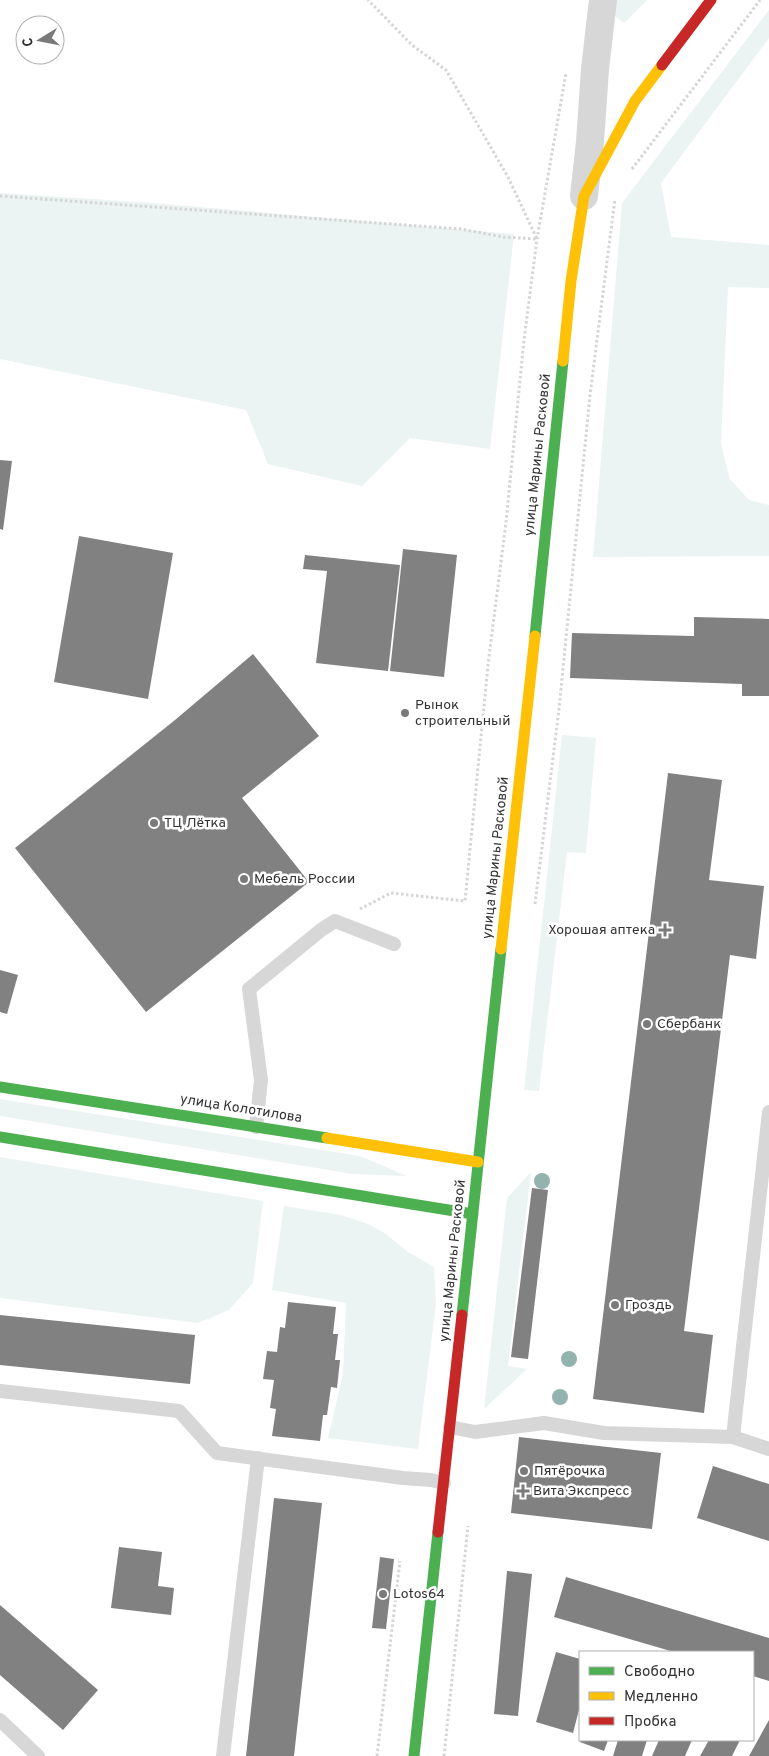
<svg xmlns="http://www.w3.org/2000/svg" width="769" height="1756" viewBox="0 0 769 1756" font-family="Overpass,sans-serif">
<style>
.green{fill:#ebf4f2}
.building{fill:#818181}
.lines{fill:none;stroke-linecap:round;stroke-linejoin:round}
.path{stroke:#d5d5d5;stroke-width:3;stroke-dasharray:2.5 2.5;stroke-linecap:butt}
.lane{stroke:#d7d7d7;stroke-width:14}
.street{stroke:#d7d7d7;stroke-width:28}
.fast{stroke:#4caf50;stroke-width:11}
.slow{stroke:#ffc107;stroke-width:11}
.jam{stroke:#c62828;stroke-width:11}
.tree{fill:#93b3af}
.poi-dot{fill:#7a7a7a;stroke:#fff;stroke-width:2}
.labels{text-anchor:middle;dominant-baseline:central;stroke-width:5;stroke-linejoin:round;paint-order:stroke}
.street-label{font-size:14px;fill:#333;stroke:#fff}
.poi-label{font-size:14px;fill:#333;stroke:#fff;text-anchor:start}
</style>
<rect width="100%" height="100%" fill="#fff"/>
<path class="green" d="M613,0h34l-23,23 -12,-9z
M769,10v28l-108,145 10,54 98,8v43l-41,-1 -7,155 3,15 6,22 19,21 20,5v51l-176,1 29,-354z
M0,193l153,10 361,31 -24,215 -80,-11 -48,48 -94,-22 -22,-54 -246,-51z
M562,735l34,3 -10,115 -19,-1 -28,239 -15,-1z
M0,1099l360,57 47,20 -54,-2 -353,-58z
M0,1157l263,44 -10,82 -24,27 -31,13 -198,-25z
M531,1172l-23,194 19,3 -43,40 23,-211z
M284,1206l57,9 27,9 18,10 22,18 26,15 2,37 -18,145 -90,-11 15,-64 3,-71 -74,-13z"/>
<path class="building" d="M0,460l12,1 -9,69 -3,-1z
M79,536l94,17 -25,146 -94,-17z
M403,549l54,6 -13,122 -54,-6z
M305,555l95,10 -12,106 -72,-8 11,-92 -24,-2z
M694,617l75,2v77h-27v-12l-172,-6 2,-45 122,3z
M253,654l66,82 -77,62 67,84 -163,130 -131,-164 160,-128z
M668,773l54,7 -13,100 55,6 -8,73 -26,-4 -46,376 29,4 -9,78 -111,-14z
M0,970l18,5 -11,39 -7,-2z
M532,1188l16,2 -20,169 -17,-2z
M288,1302l48,5 -3,27h5l-3,26h5l-3,28 -6,-1 -4,28h-4l-3,26 -48,-5 4,-27 -6,-1 4,-28 -11,-1 4,-28 10,1 3,-25 5,1z
M0,1315l195,20 -5,49 -190,-19z
M519,1437l142,16 -9,76 -141,-16z
M713,1466l56,18v57l-72,-23z
M274,1498l48,5 -28,253h-48z
M119,1547l43,5 -4,34 16,2 -3,27 -60,-7z
M380,1557l14,2 -8,70 -14,-1z
M507,1571l25,3 -14,142 -24,-2z
M566,1577l203,61v43l-16,-5v-24h-79l-120,-35z
M0,1605l98,85 -35,40 -63,-55z
M556,1652l24,7v47l-7,27 -37,-11z
M769,1720v36h-20z
M581,1740h27l-4,11 -24,-9z
M618,1740h29l-5,16h-29z
M659,1740h33l-7,16h-33z
M709,1740h31l-8,16h-32z"/>
<g class="lines">
<path class="path" d="M632,169l128,-169
M0,196l461,33 42,8 34,2 -29,-62 -62,-107 -34,-25 -44,-45
M535,904l24,-195 31,-314 25,-196
M360,909l31,-16 74,8 23,-236 18,-143 18,-182 13,-101 29,-166
M377,1756l23,-195
M444,1756l24,-230"/>
<path class="lane" d="M256,1127l5,-47 -12,-91 72,-59 14,-9 59,23
M0,1391l179,20 38,42 186,25 28,2 13,3
M450,1427l25,5 69,-9 60,10 129,4 36,12
M733,1437l36,-325
M0,1720l38,36
M223,1756l35,-298"/>
<path class="street" d="M584,196l6,-54 5,-73 8,-69"/>
<path class="fast" d="M535,636l28,-275
M0,1087l327,51
M0,1137l473,77
M462,1315l39,-366
M414,1756l24,-224"/>
<path class="slow" d="M563,361l8,-80 13,-85 51,-95 27,-36
M501,949l34,-313
M327,1138l151,24"/>
<path class="jam" d="M662,65l49,-65
M438,1532l24,-217"/>
</g>
<g class="tree">
<circle cx="542" cy="1181" r="8"/>
<circle cx="569" cy="1359" r="8"/>
<circle cx="560" cy="1397" r="8"/>
</g>
<g class="poi-dot">
<circle cx="405" cy="713" r="5"/>
<circle cx="154" cy="823" r="5"/>
<circle cx="244" cy="879" r="5"/>
<path d="M662.5 922.5h5v5h5v5h-5v5h-5v-5h-5v-5h5z"/>
<circle cx="647" cy="1024" r="5"/>
<circle cx="615" cy="1305" r="5"/>
<circle cx="524" cy="1471" r="5"/>
<path d="M520.5 1483.5h5v5h5v5h-5v5h-5v-5h-5v-5h5z"/>
<circle cx="383" cy="1594" r="5"/>
</g>
<g class="labels">
<g class="street-label">
<text transform="translate(538 455) rotate(-84)">улица Марины Расковой</text>
<text transform="translate(496 858) rotate(-84)">улица Марины Расковой</text>
<text transform="translate(241 1109) rotate(9)">улица Колотилова</text>
<text transform="translate(453 1261) rotate(-84)">улица Марины Расковой</text>
</g>
<g class="poi-label">
<text x="415" y="705">Рынок<tspan x="415" dy="16">строительный</tspan></text>
<text x="164" y="823">ТЦ Лётка</text>
<text x="254" y="879">Мебель России</text>
<text x="655" y="930" text-anchor="end">Хорошая аптека</text>
<text x="657" y="1024">Сбербанк</text>
<text x="625" y="1305">Гроздь</text>
<text x="534" y="1471">Пятёрочка</text>
<text x="533" y="1491">Вита Экспресс</text>
<text x="393" y="1594">Lotos64</text>
</g>
</g>
<rect x="579" y="1651" width="175" height="90" fill="#ffffff" stroke="#adadad"/>
<rect x="589" y="1667" width="25" height="8" fill="#4caf50" stroke="#adadad"/>
<text x="624" y="1676" font-size="15" fill="#333333">Свободно</text>
<rect x="589" y="1692" width="25" height="8" fill="#ffc107" stroke="#adadad"/>
<text x="624" y="1701" font-size="15" fill="#333333">Медленно</text>
<rect x="589" y="1717" width="25" height="8" fill="#c62828" stroke="#adadad"/>
<text x="624" y="1726" font-size="15" fill="#333333">Пробка</text>
<g transform="translate(40 40) rotate(260)"><circle r="24" fill="#ffffff" stroke="#adadad"/>
<path d="M0-4L9 19L0 12L-9 19Z" fill="#7a7a7a"/>
<text y="-8" font-size="14" font-weight="bold" text-anchor="middle" fill="#333333">С</text>
</g>
</svg>
